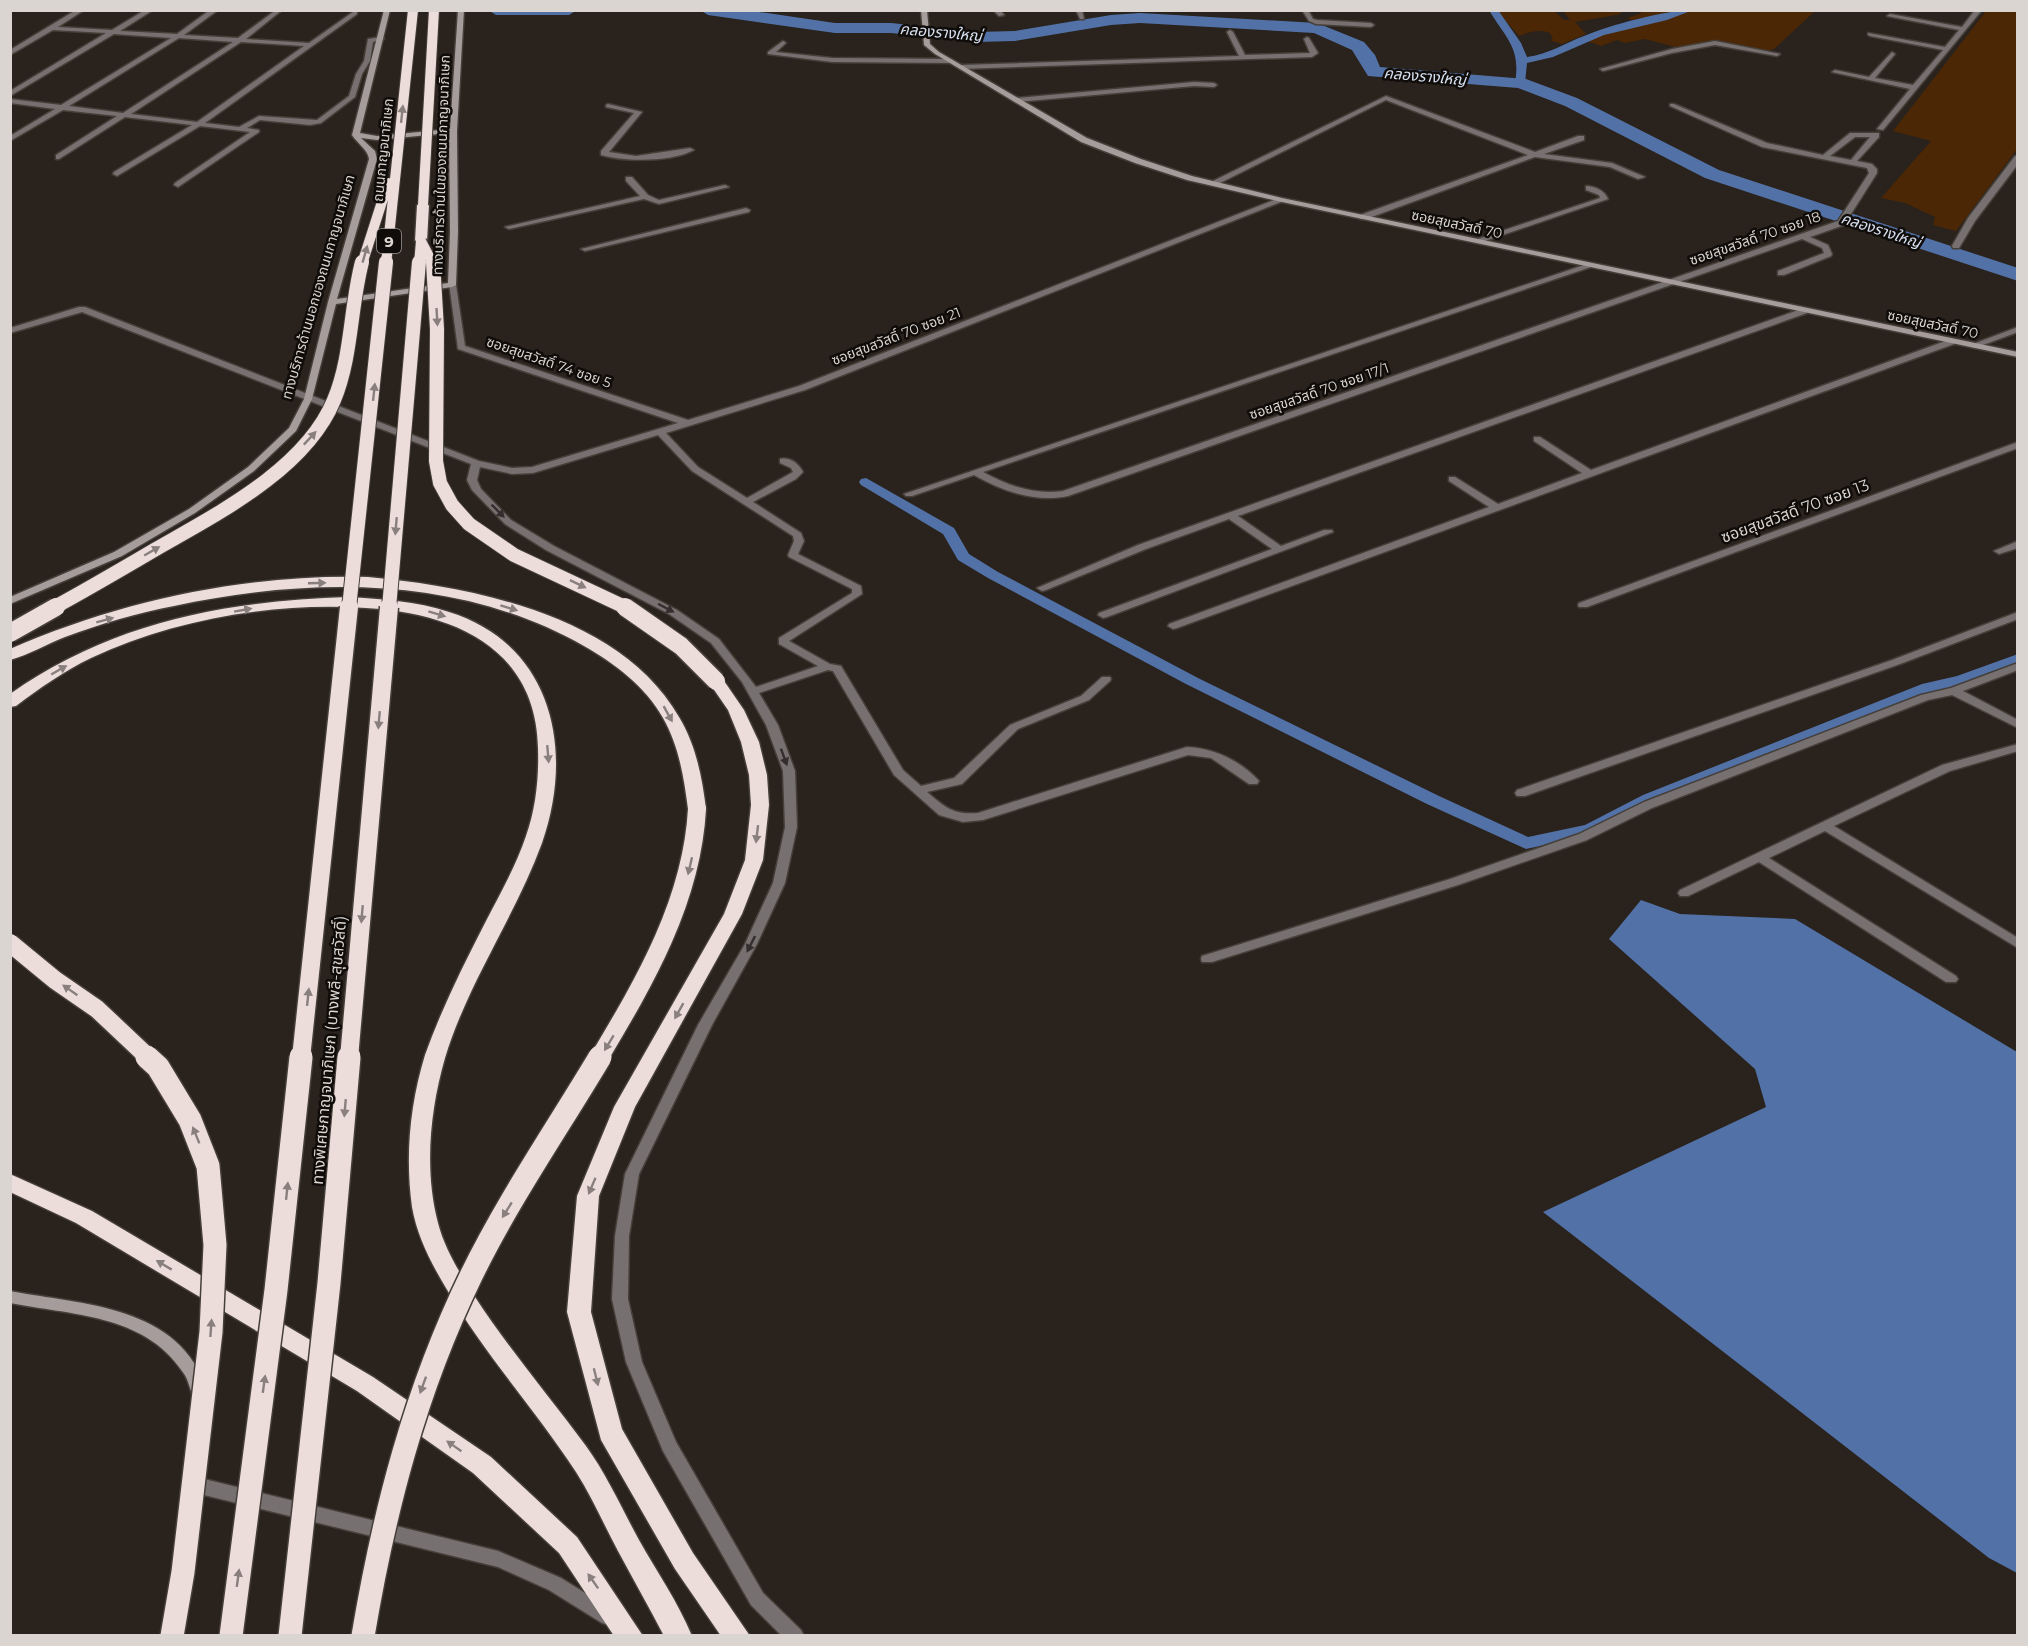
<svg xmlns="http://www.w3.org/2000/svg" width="2028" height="1646" viewBox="0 0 2028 1646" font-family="Montserrat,'Noto Sans Thai',sans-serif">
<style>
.green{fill:#4b2705}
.water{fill:#5272a7}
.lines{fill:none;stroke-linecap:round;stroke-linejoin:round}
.canal{fill:#5272a7;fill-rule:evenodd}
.river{fill:#5272a7;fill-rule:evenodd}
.street-casing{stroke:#463f39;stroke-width:3}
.secondary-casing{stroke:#463f39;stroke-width:3}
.highway-casing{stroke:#463f39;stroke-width:3}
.street{fill:#767170;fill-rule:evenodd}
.secondary{fill:#a69c9b;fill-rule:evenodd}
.highway{fill:#ecdddb;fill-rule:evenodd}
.highway-bridge-far3-casing{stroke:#463f39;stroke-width:12;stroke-linecap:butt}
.highway-bridge-far2-casing{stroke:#463f39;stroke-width:16;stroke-linecap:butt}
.highway-bridge-far1-casing{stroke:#463f39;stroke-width:21;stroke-linecap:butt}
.highway-bridge-casing{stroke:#463f39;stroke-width:26;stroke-linecap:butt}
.highway-bridge-far3{stroke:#ecdddb;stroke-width:10}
.highway-bridge-far2{stroke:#ecdddb;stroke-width:14}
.highway-bridge-far1{stroke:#ecdddb;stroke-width:18}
.highway-bridge{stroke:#ecdddb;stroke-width:23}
.oneway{fill:#897f7d}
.oneway2{fill:#342f2e}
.labels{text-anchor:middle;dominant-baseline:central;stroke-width:5;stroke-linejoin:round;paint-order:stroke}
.far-street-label{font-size:14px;fill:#dad5d0;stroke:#100c0a}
.far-water-label{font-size:15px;font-style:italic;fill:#d7e1f1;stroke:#100c0a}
.shield{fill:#100c0a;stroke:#9d9995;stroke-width:1.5}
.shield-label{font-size:15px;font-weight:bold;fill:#dad5d0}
.street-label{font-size:16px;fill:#dad5d0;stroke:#100c0a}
</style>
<rect width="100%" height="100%" fill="#2a221c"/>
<path class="green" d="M1497,11h57l10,9h6l-7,-9h62l-8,4 -42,7 11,12 -24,10 -13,-4 4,-1 -3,-6c-11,-4 -20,-1 -31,3z
M1636,11h179l-41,38 -7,2 -52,-8 -36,5 -34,-9 -20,4 -8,-3 -16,6 -19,-7 58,-15 -13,-6 15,-5z
M1986,11h31v138l-61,82 -23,-6 2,-8 -30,-14 -24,-5 50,-57 -38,-10z"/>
<path class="water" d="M1641,900l39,14 115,5 222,133v521l-28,-15 -446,-346 223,-105 -11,-38 -146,-130z"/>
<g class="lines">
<path class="canal" d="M1489,10h9l23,33 6,14c20,-2 38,-14 57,-21 26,-11 82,-26 109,-26l-26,10 -63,15 -51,22 -26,6 -2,20 -5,3 -5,-3c6,-36 -9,-44 -26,-73z
M866,478l88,50 15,26 29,18 200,106 241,118 89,41 57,-12 58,-30 279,-111 35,-8 61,-22v11l-50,18 -35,9 -278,111 -59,31 -70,15 -99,-45 -241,-120 -198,-106 -30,-18 -15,-26 -82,-49 -2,-3 2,-3z"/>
<path class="river" d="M488,10h89l-8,5h-73z
M700,10h46l89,13h56l85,9 39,-1 96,-16 29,-2 177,10 47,19 11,13 5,12 146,12 51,19 142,72 299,98v13l-313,-103 -140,-72 -47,-18 -150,-12 -16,-26 -38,-17 -174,-10 -29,2 -96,16 -39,1 -85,-9h-56l-127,-18z"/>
<defs>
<path id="street" d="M76,10h8l-26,17 54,3 33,-20h8l-33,21 57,3 33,-24h8l-34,25 54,3 38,-28h6l-36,29 63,4 44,-31h4v2l-152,109 34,4 20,-11 58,4 32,-24 7,-22 8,-13 4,-22 13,-2 3,2 -11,3 -3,19 -8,13 -7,23 -34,26 -11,2 -50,-5 -13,8 12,2v2l-81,55 -4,-2 1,-2 75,-51 -50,-6 -83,50 -4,-2 1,-2 78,-47 -67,-8 -66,42h-3v-4l61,-39 -54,-6 -53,31v-5l45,-27 -45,-6v-4l51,6 110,-67 -57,-4 -104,62v-5l96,-58 -53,-3 -43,25v-5zM179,38l54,4 -110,71 -54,-7zM241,42l63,4 -107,76 -66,-8z
M993,10h7l4,5 -5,1z
M1076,10h6l2,9h-4z
M1302,10h6l5,9 4,1 54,3 3,2 -3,2 -55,-3 -7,-3z
M1975,10h7l-99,120 -6,-1 33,-40 -78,-17 3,-2 34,7 23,-25 3,2 -20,24 38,7 30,-35 -73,-14 -2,-1v-2l77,14 14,-17 -72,-14 3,-2 72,13z
M1230,30l3,2 12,23 65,-2 -6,-14 3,-2 2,1 9,15 -6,4 -351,12 -3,-2 3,-2 278,-9 -12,-24z
M783,41l3,2 -10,9 56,6 119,1 3,2 -3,2 -119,-1 -64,-8v-2z
M1715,41l65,13 -3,2 -62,-11 -43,8 -69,18 -3,-2 72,-20z
M1194,82l20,1 3,2 -3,2 -20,-1 -177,16 -3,-2 3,-2z
M1386,96l149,56 43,-16h6v4l-40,14 68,9 33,14 -7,2 -28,-12 -75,-10 -169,62h-6v-4l168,-60 -142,-55 -170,85 -7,-2z
M608,104l34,8 -33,40 27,4 54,-8 4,2c-22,12 -69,12 -93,5v-4l33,-38 -28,-6v-2z
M1670,104h4l93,39 56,12 27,-22h29v4l-22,24 15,3 5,5v4l-33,52 -34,12 18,8 4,9 -1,2 -47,19h-6v-4l46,-18 -2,-5 -20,-9 -734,257c-32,7 -66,-5 -94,-21l-62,21h-6l-2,-2 683,-230 7,2 -611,206c25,14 52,23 80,19l775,-270 31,-48 -2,-5 -105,-21 -92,-41zM1855,137h15l-19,23 -21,-4z
M2015,156h3v8l-43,57 -16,27h-6l-1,-2 16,-28z
M626,177h6l16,18 11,5 66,-15 4,2 -70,17 -15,-5 -135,30 -4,-2 135,-31 -14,-15z
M1586,186c9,0 19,5 22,13l-129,44 -7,-2 128,-43 -1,-3 -13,-5z
M1279,198l7,2 -481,190 -139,43 32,34 49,31 46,-26 -2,-4 -11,-5v-4c10,-2 18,4 23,13l-7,7 -43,23 48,31 3,8 -6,13 63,32 1,8 -73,47 41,23 11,2 62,104 18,16 33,-8 56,-53 71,-29 21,-19h8l1,2 -1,2 -21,19 -71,29 -56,55 -35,8c19,16 26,23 51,21l209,-66c27,1 54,14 72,34l-2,3h-8l-38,-26 -23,-3 -205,65 -20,2 -24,-7 -45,-40 -61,-104 -5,-1 -69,23 19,32 17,46 2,56 -12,56 -28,61 -45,81 -73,149 -10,62 -1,63 14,63 34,80 87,151 38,37 3,6h-22l-31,-31 -88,-154 -37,-89 -14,-63 3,-63 10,-62 73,-149 47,-81 28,-61 12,-56 -2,-56 -17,-46 -24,-43 -31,-39 -42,-29 -123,-64 -41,-26 -33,-34 -5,-10 4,-16 -389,-152 -72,21v-5l69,-21h6l394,154 33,7 20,-1 146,-44 -220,-74 -9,-66 7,2 9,61 223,74 111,-34zM658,435l34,36 101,65 1,5 -6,14 1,2 63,32v4l-73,45v6l39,22 -62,21 -37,-48 -42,-29 -123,-64 -43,-26 -30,-31 -4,-9 3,-13 32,7 21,-1z
M746,208l4,2 -1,2 -164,39 -4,-2z
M1804,308l4,3 -1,2 -569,203 43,30 43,-16h8l1,2 -226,85 -4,1 -5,-3 1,-2 173,-64 -43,-30 -83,30 -100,41 -4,1 -5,-3 101,-43z
M2018,327v5l-43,16 -7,-2z
M1951,339l4,3 -1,2 -777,284 -4,1 -5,-3 1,-2 320,-117 -40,-26v-4h6l43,27 84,-31 -48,-32v-4h6l51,33z
M2018,442v6l-431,159h-8l-1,-2 1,-2z
M2018,541v7l-19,6 -5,-3z
M2018,612v7l-118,45 -375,132h-8l-2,-3 2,-3 375,-130z
M2018,663v7l-55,21 55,29v8l-66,-33 -24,5 -276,108 -65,32 -129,45 -246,77h-10l-1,-3 1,-3 248,-77 129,-45 65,-32 277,-107 30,-7z
M2018,744v7l-68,20 -116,55 184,112v10l-193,-117 -56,27 187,118 2,3 -2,3h-10l-187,-120 -71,34h-8l-2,-3 2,-3 262,-125z
M200,1478l298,73 63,27 53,33 3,6 -3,6 -6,2 -6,-2 -53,-33 -51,-23 -298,-73 -6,-3 -2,-5 2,-5z"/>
<path id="secondary" d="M384,10h6l-30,123 17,3 73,-7 8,-119h6l-7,121 1,101 -2,53 -4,2 -116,17 -24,95 -16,32 -42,40 -59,42 -73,43 -112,48v-7l104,-45 75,-43 59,-42 41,-39 15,-29 24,-97 41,-143c-1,-9 -12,-16 -17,-24zM449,133l1,99 -2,51 -111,16 40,-140 -2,-8 -14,-13 16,2z
M921,10h6l3,34 9,8 148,86 54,21 51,17 90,22 736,154v5l-736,-155 -95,-22 -52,-17 -54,-21 -146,-88 -11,-9z
M10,1291c74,14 170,14 197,100l-2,5 -6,2 -6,-2c-4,-9 -5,-18 -11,-25 -38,-57 -112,-56 -172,-68z"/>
<path id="highway" d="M423,202l6,3 -2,36 -6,4 -6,-4 2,-36z
M368,577c107,10 253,39 311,140 17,28 23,60 27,92l-3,4h-12l-3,-4c-4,-31 -9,-63 -25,-91 -17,-31 -49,-55 -79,-72 -125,-71 -274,-69 -410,-40 -37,7 -74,18 -109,31 -18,7 -36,18 -55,23v-11c112,-49 236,-75 358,-72z
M348,597c34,2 68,4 101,15 103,32 126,137 93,231 -27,74 -74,139 -97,215 -15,52 -21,112 -7,165 7,27 22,50 37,74 34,52 74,99 111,149 21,29 36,63 53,94 18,32 39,62 53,96h-28c-15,-29 -31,-57 -46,-85 -14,-26 -26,-54 -42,-79 -41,-63 -92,-118 -130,-184 -15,-25 -29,-52 -34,-81 -7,-51 -2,-103 13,-152 16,-45 38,-89 60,-132 15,-29 31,-57 41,-87 10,-28 13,-59 12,-88 -2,-100 -84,-135 -172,-140 -92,-6 -192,11 -275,50 -27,13 -51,30 -75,48l-6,1v-13c102,-72 216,-93 338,-97z
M716,676l6,2 22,32 15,32 8,33 2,30 -6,55 -21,54 -107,193 -36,89 -8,116 31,117 71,124 57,83h-29l-46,-67 -74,-129 -34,-128 10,-116 37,-89 110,-193 21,-54 6,-55 -2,-30 -8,-33 -13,-32 -20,-29z
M10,1174l82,37 281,166 118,80 86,80 66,99h-29l-55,-83 -86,-80 -116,-82 -281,-168 -66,-31z"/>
</defs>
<use href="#street" class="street-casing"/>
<use href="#secondary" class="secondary-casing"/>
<use href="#highway" class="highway-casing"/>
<use href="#street" class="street"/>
<use href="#secondary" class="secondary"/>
<use href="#highway" class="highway"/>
<defs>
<path id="highway-bridge-far3" d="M423,205l11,-195
M421,241l12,23
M362,264l26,-81
M386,264l27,-254
M419,264l2,-23"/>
<path id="highway-bridge-far2" d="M433,262l4,67 -1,132 4,22 12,22 17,19 45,31 113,53
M53,608c35,-19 69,-39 103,-59 61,-35 150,-80 178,-149 18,-43 16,-92 28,-138
M349,608l37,-346
M389,608l30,-346"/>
<path id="highway-bridge-far1" d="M625,607l56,39 35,35
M10,633l46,-26
M10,943l45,37 42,29 52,49
M301,1058l48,-451
M349,1058l40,-451
M599,1058c46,-77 93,-157 98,-249"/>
<path id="highway-bridge" d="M147,1057l11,10 32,53 18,46 7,79 -4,87 -28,240 -11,64
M231,1636l45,-346 25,-233
M290,1636l39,-353 20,-226
M363,1636c21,-125 52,-245 108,-360 37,-76 86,-147 129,-219"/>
</defs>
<use href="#highway-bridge-far3" class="highway-bridge-far3-casing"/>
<use href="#highway-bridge-far2" class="highway-bridge-far2-casing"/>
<use href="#highway-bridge-far1" class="highway-bridge-far1-casing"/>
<use href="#highway-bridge" class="highway-bridge-casing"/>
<use href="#highway-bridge-far3" class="highway-bridge-far3"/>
<use href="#highway-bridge-far2" class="highway-bridge-far2"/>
<use href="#highway-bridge-far1" class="highway-bridge-far1"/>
<use href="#highway-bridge" class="highway-bridge"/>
</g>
<defs><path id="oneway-solid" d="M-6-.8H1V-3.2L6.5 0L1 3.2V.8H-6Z" transform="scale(1.5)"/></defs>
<g class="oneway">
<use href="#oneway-solid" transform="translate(402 114) rotate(-84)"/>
<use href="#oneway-solid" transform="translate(365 254) rotate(-74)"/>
<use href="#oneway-solid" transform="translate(437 317) rotate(87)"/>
<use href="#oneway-solid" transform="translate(374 392) rotate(-84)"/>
<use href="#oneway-solid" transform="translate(310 438) rotate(-47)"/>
<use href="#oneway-solid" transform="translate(396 526) rotate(95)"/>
<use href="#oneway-solid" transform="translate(152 551) rotate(-30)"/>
<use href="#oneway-solid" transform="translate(317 583) rotate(-2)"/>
<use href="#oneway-solid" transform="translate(578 584) rotate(26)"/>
<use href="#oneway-solid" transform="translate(509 608) rotate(17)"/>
<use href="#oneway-solid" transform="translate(243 610) rotate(-10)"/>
<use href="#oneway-solid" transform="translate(437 614) rotate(17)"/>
<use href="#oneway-solid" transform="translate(105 620) rotate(-15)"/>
<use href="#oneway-solid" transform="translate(59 670) rotate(-30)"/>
<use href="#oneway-solid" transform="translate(668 714) rotate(61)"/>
<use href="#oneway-solid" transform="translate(379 720) rotate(95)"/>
<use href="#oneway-solid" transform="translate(548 754) rotate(85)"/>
<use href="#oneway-solid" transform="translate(757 834) rotate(97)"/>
<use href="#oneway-solid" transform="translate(690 866) rotate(103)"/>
<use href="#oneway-solid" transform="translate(362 914) rotate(95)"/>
<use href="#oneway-solid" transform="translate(70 990) rotate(-145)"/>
<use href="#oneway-solid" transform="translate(308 997) rotate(-84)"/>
<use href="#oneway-solid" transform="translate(679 1011) rotate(119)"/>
<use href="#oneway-solid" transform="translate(609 1043) rotate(121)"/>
<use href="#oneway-solid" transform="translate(345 1108) rotate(95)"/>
<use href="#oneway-solid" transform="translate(196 1135) rotate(-112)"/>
<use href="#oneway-solid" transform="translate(592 1186) rotate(113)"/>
<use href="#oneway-solid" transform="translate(287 1191) rotate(-84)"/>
<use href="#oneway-solid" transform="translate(507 1210) rotate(122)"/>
<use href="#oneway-solid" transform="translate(164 1265) rotate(-149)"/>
<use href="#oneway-solid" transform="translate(211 1328) rotate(-86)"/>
<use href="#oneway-solid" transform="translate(596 1377) rotate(76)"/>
<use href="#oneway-solid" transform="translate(264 1384) rotate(-82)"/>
<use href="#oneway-solid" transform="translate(423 1385) rotate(110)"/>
<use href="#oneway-solid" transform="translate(454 1446) rotate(-145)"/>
<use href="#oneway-solid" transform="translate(238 1578) rotate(-82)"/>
<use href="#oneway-solid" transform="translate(593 1581) rotate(-125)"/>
</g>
<g class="oneway2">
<use href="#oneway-solid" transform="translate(498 511) rotate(45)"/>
<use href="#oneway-solid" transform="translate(666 608) rotate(28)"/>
<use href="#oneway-solid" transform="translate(784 757) rotate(70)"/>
<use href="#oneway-solid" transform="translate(751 944) rotate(117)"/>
</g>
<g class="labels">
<g class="far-street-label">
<text transform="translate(383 150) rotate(-84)">ถนนกาญจนาภิเษก</text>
<text transform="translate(441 165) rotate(-88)">ทางบริการด้านในของถนนกาญจนาภิเษก</text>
<text transform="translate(1457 224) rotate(12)">ซอยสุขสวัสดิ์ 70</text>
<text transform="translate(1755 238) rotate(-19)">ซอยสุขสวัสดิ์ 70 ซอย 18</text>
<text transform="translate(318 287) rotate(-74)">ทางบริการด้านนอกของถนนกาญจนาภิเษก</text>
<text transform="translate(1933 324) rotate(12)">ซอยสุขสวัสดิ์ 70</text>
<text transform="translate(896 336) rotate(-21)">ซอยสุขสวัสดิ์ 70 ซอย 21</text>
<text transform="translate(549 362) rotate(19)">ซอยสุขสวัสดิ์ 74 ซอย 5</text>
<text transform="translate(1319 391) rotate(-19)">ซอยสุขสวัสดิ์ 70 ซอย 17/1</text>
</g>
<g class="far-water-label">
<text transform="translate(941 32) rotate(5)">คลองรางใหญ่</text>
<text transform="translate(1425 76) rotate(5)">คลองรางใหญ่</text>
<text transform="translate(1881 230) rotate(18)">คลองรางใหญ่</text>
</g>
<rect class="shield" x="377" y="229" width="24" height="24" rx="4.5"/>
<g class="shield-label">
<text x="389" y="241">9</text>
</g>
<g class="street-label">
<text transform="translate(1795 511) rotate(-20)">ซอยสุขสวัสดิ์ 70 ซอย 13</text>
<text transform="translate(329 1050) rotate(-85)">ทางพิเศษกาญจนาภิเษก (บางพลี-สุขสวัสดิ์)</text>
</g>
</g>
<rect width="2028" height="1646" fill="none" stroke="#dad5d0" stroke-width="24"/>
</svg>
